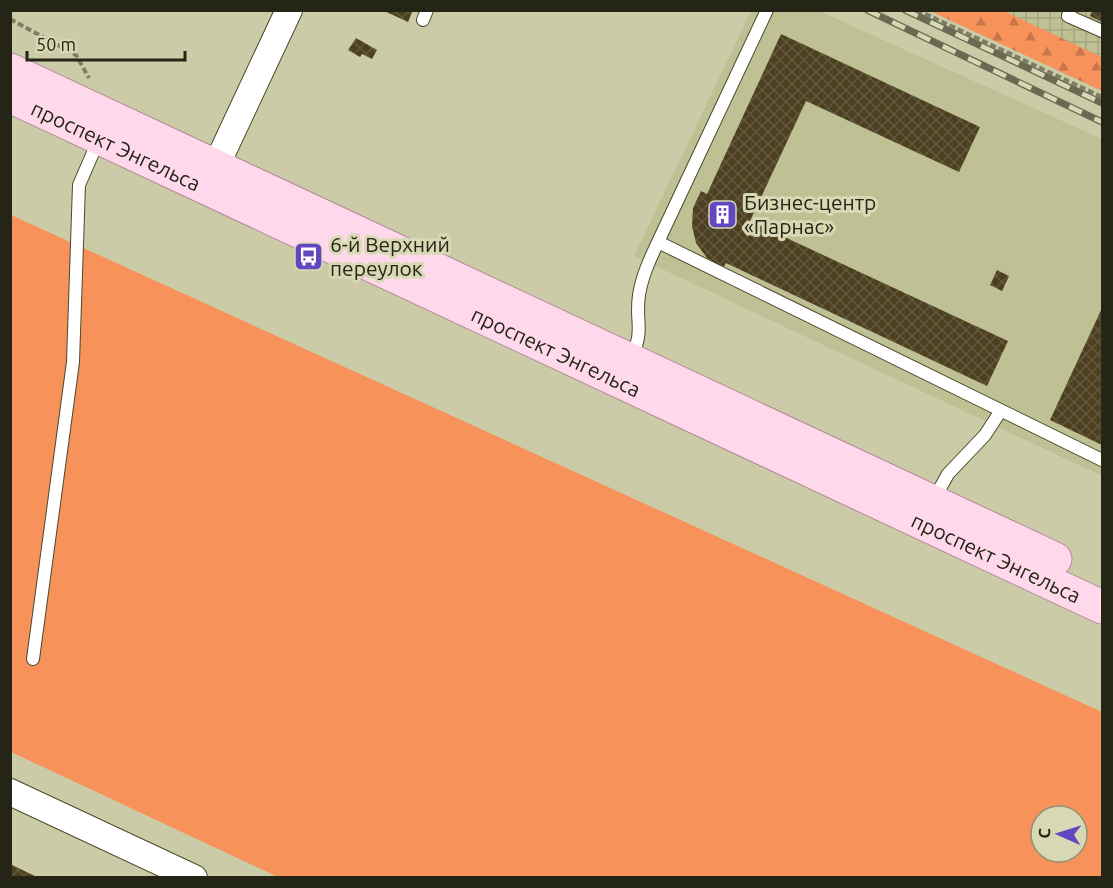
<svg xmlns="http://www.w3.org/2000/svg" width="1113" height="888" viewBox="0 0 1113 888" font-family="Ubuntu,sans-serif">
<style>
.built{fill:#bfc194}
.industrial{fill:url(#industrial-grid)}
.grass{fill:#f6925a;fill-rule:evenodd}
.forest{fill:url(#forest-firs)}
.building{fill:url(#building-cross-hatch)}
.lines{fill:none;stroke-linecap:round;stroke-linejoin:round}
.service-casing{stroke:#494a29;stroke-width:14}
.minor-casing{stroke:#494a29;stroke-width:28}
.primary-casing{stroke:#b28997;stroke-width:35}
.path{stroke:#7d7e63;stroke-width:4;stroke-dasharray:6 3;stroke-linecap:butt}
.service{stroke:#fff;stroke-width:12}
.minor{stroke:#fff;stroke-width:26}
.primary{stroke:#ffd9eb;stroke-width:33}
.rail-casing{stroke:#696a52;stroke-width:7}
.rail{stroke:#d8d9b4;stroke-width:4.5;stroke-dasharray:14;stroke-linecap:butt}
.labels{text-anchor:middle;dominant-baseline:central;stroke-width:6;stroke-linejoin:round;paint-order:stroke}
.street-label{font-size:21px;fill:#242516;stroke:#d8d9b4}
.poi-label{font-size:21px;fill:#242516;stroke:#d8d9b4;text-anchor:start}
</style>
<defs>
<pattern id="industrial-grid" width="8" height="8" patternUnits="userSpaceOnUse" patternTransform="scale(1.5)"><rect width="8" height="8" fill="#bfc194"/><path d="M0 4h8M4 0v8" fill="none" stroke="#a4a67f"/></pattern>
<pattern id="forest-firs" width="22" height="20" patternUnits="userSpaceOnUse" patternTransform="scale(1.5)"><rect width="22" height="20" fill="#f6925a"/><path d="M5 1l3.5 6h-7zM16 11l3.5 6h-7z" fill="#c77749"/></pattern>
<pattern id="building-cross-hatch" width="8" height="8" patternUnits="userSpaceOnUse" patternTransform="scale(1.5)"><rect width="8" height="8" fill="#4c4021"/><path d="M0 0l8 8M0 8l8-8" fill="none" stroke="#63593f"/></pattern>
</defs>
<rect width="100%" height="100%" fill="#cbcca7"/>
<path class="built" d="M751,11h68l283,128v337l-468,-220z"/>
<path class="industrial" d="M996,11h106v49z"/>
<path class="grass" d="M11,215l1091,497v165h-824l-267,-125zM1041,816h36v36h-36z"/>
<path class="forest" d="M930,11h74l98,46v34z"/>
<path class="building" d="M382,10h31l-5,12z
M1092,10h10v12l-12,-6z
M781,34l199,93 -21,45 -153,-71 -56,120 258,120 -21,45 -261,-123 -3,5 -16,-10 -11,-15 -4,-17 1,-18 8,-17 6,3z
M356,38l21,12 -5,9 -10,-5 -2,3 -12,-7z
M997,270l12,6 -7,15 -12,-6z
M1102,308v137l-52,-25z
M10,864l29,14h-29z"/>
<g class="lines">
<defs>
<path id="service" d="M767,10l-109,232 444,218
M1070,10l-2,6 34,15
M423,20l4,-10
M631,358c14,-29 4,-35 8,-63 3,-19 11,-36 19,-53
M933,501l15,-27 37,-39 15,-23
M33,659l40,-297 6,-177 20,-46"/>
<path id="minor" d="M209,181l80,-171
M10,792l184,86"/>
<g id="primary">
<path d="M10,70l1045,489"/>
<path id="s1" d="M10,96l1092,511"/>
</g>
</defs>
<use href="#service" class="service-casing"/>
<use href="#minor" class="minor-casing"/>
<use href="#primary" class="primary-casing"/>
<path class="path" d="M917,10l185,87
M10,19l66,36 13,23"/>
<use href="#service" class="service"/>
<use href="#minor" class="minor"/>
<use href="#primary" class="primary"/>
<defs>
<path id="rail" d="M867,10l235,112
M905,10l197,93"/>
</defs>
<use href="#rail" class="rail-casing"/>
<use href="#rail" class="rail"/>
</g>
<defs>
<symbol id="building-square" viewBox="-11 -11 22 22"><rect x="-9" y="-9" width="18" height="18" rx="4" fill="#6347c0" stroke="#d8d9b4"/><path d="M-4-6H4V6H1V3H-1V6H-4ZM-2.5-4.3h1.7v1.8h-1.7ZM.8-4.3h1.7v1.8H.8ZM-2.5-1h1.7V.8h-1.7ZM.8-1h1.7V.8H.8Z" fill="#fff"/></symbol>
<symbol id="bus-square" viewBox="-11 -11 22 22"><rect x="-9" y="-9" width="18" height="18" rx="4" fill="#6347c0" stroke="#d8d9b4"/><path d="M-5-6H5V4H4V6H2V4H-2V6H-4V4H-5ZM-3.5-4V0h7V-4ZM-3.5 1.2v1.5H-2V1.2ZM2 1.2v1.5H3.5V1.2Z" fill="#fff"/></symbol>
</defs>
<g fill-rule="evenodd">
<use href="#building-square" x="706" y="198" width="33" height="33"/>
<use href="#bus-square" x="292" y="240" width="33" height="33"/>
</g>
<g class="labels">
<g class="street-label">
<text stroke="none"><textPath href="#s1" startOffset="117">проспект Энгельса</textPath></text>
<text stroke="none"><textPath href="#s1" startOffset="603">проспект Энгельса</textPath></text>
<text stroke="none"><textPath href="#s1" startOffset="1089">проспект Энгельса</textPath></text>
</g>
<g class="poi-label">
<text x="744" y="202">Бизнес-центр<tspan x="744" dy="24">«Парнас»</tspan></text>
<text x="330" y="244">6-й Верхний<tspan x="330" dy="24">переулок</tspan></text>
</g>
</g>
<rect width="1113" height="888" fill="none" stroke="#242516" stroke-width="24"/>
<g transform="translate(1059 834) rotate(273)"><circle r="28" fill="#d8d9b4" stroke="#909175" stroke-width="1.5"/>
<path d="M0-4.5L10 22L0 15L-10 22Z" fill="#6347c0"/>
<text y="-9" font-size="16" font-weight="bold" text-anchor="middle" fill="#242516">С</text>
</g>
<path d="M27 51v9h158v-9" fill="none" stroke="#242516" stroke-width="3"/>
<text x="36" y="51" font-size="18" fill="#242516" stroke="#d8d9b4" stroke-width="4.5" paint-order="stroke">50 m</text>
</svg>
